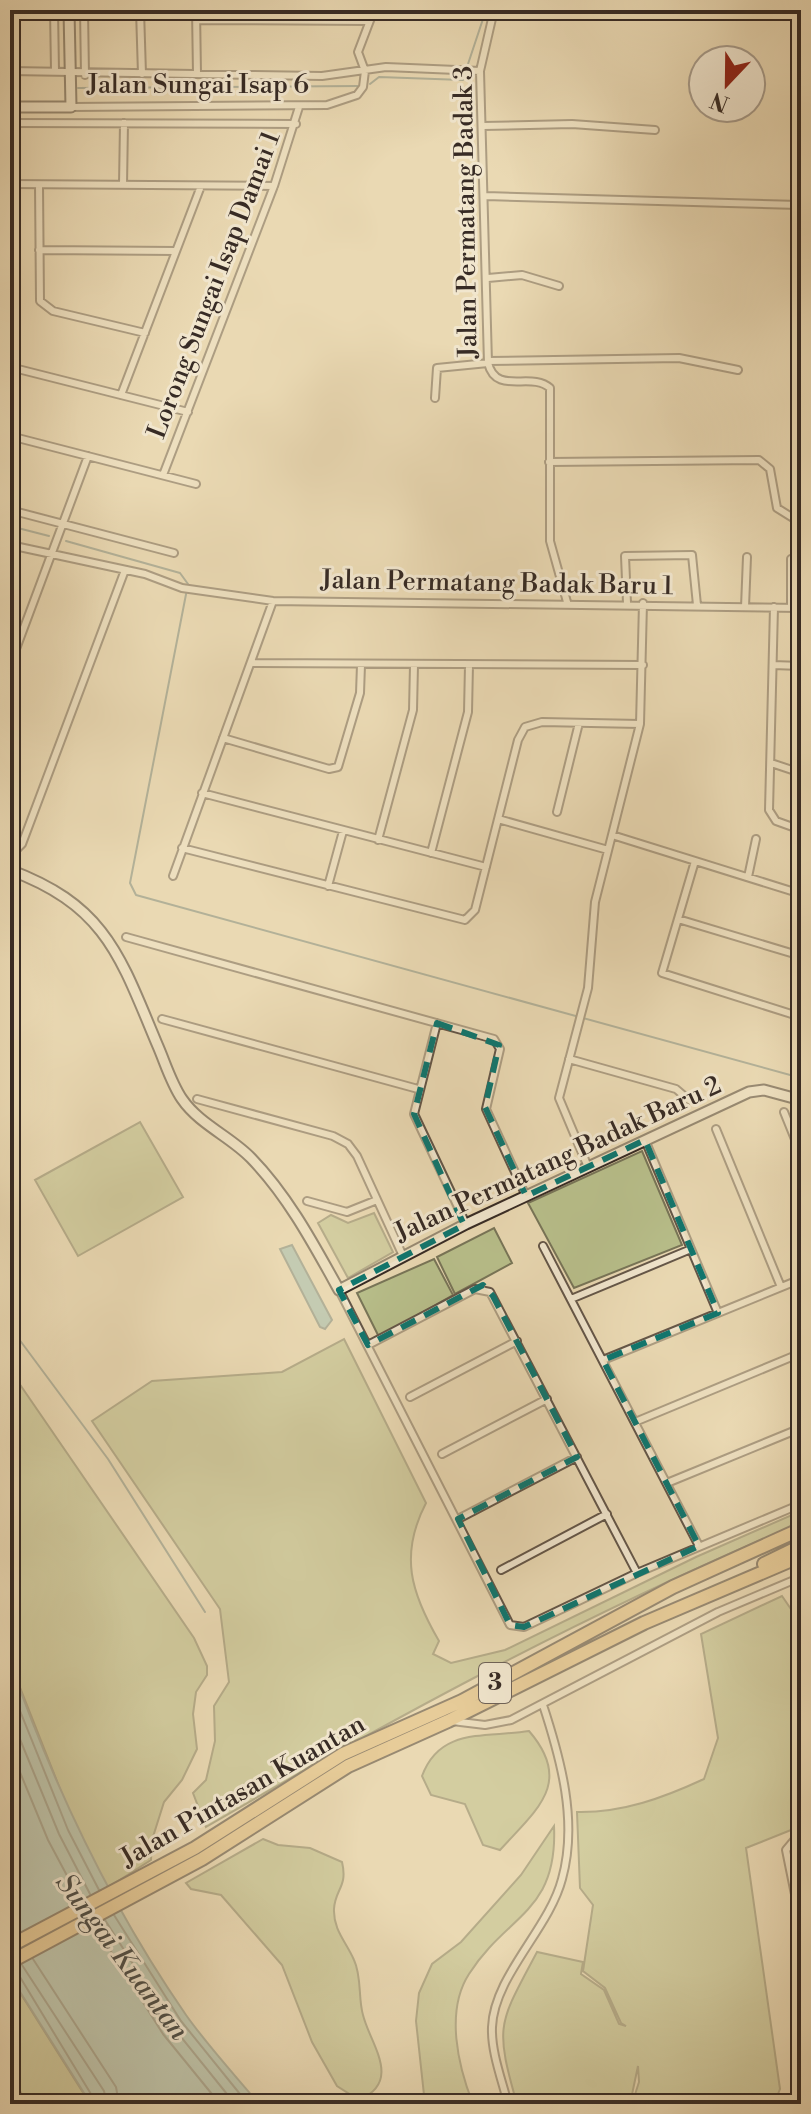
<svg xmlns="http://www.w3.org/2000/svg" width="811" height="2114" viewBox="0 0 811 2114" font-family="'Libre Bodoni',serif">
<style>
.green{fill:#b8bf8b;stroke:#787558;stroke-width:2}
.water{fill:#98bab1;stroke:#718179;stroke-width:2}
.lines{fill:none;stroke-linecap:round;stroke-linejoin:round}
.shore{stroke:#68726b;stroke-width:2}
.stream{stroke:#718179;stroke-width:2}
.street-casing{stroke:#645648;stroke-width:10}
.secondary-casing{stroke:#372b25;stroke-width:13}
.highway-casing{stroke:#372b25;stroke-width:16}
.street{stroke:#f1e6ce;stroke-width:6}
.secondary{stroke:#f1e6ce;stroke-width:9}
.highway{stroke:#e5bc7a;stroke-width:12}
.marked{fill:none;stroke:#0f766e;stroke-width:6;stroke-dasharray:16 10;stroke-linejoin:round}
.labels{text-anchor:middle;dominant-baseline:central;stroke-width:6;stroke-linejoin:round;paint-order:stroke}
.shield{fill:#f1e6ce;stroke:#6f6358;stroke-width:2}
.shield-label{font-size:24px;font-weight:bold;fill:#372b25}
.street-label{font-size:26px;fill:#372b25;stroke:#f1e6ce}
.water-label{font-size:28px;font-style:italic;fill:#4f4f48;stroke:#f1e6ce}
</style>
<rect width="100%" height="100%" fill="#ead9b3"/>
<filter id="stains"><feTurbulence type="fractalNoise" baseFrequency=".0025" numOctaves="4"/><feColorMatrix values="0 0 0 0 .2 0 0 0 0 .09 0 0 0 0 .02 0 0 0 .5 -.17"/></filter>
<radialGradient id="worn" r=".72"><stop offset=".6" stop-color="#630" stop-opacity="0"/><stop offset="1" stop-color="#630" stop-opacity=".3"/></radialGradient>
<path class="green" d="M198,10h44v8l-44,-1z
M140,1122l43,75 -105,59 -43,-76z
M642,1151l40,94 -108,43 -46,-85z
M374,1213l19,39 -45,26 -30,-55 13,-8 17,8z
M494,1228l18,35 -57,31 -18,-37z
M434,1259l19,36 -74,42 -22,-44z
M344,1339l82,164c-27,52 -15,90 13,138l-6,13 18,9 54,-13 191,-93 105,-46v12c-206,86 -403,192 -595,304l-13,-34 13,-13 9,-39 -1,-35 15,-24 -9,-73 -128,-188 60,-40 130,-9z
M10,1370l184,268 13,28v9l-11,17 -3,22 4,35 -15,31 -18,22 -12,38 -1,20 -44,28 -32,-61 -65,-165z
M782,1596l15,22 4,17v191l-55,22 34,241 -6,15h-142l7,-22 -1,-16 -8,38h-113c-23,-80 -18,-80 20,-152l46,10 -2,12 23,16 15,34 7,2 -5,-3 -16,-35 -22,-17 10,-66 -13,-17 -3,-76c45,1 86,-14 127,-33l14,-41 -17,-104z
M529,1731c45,52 7,79 -29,119l-17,-5 -18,-41 -34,-9 -9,-19c18,-49 63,-38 107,-45z
M554,1826c4,87 -47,88 -85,148 -24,37 -11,92 4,130h-48l-9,-83 3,-28 13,-29 29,-22 60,-67z
M263,1839l15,6 32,3 32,14c6,25 -7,27 -8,47 -1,21 13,34 20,51 8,17 4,38 9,55 7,29 40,66 -4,85l-22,-14 -25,-44 -30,-77 -61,-70 -30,-6 -5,-6z
M19,1991l63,100 9,13h-63l-18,-29v-80z"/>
<path class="water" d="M292,1245l40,75 -7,9 -5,-2 -40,-78z
M10,1662c44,125 100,243 176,353 22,31 48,59 73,89h-168l-81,-128z"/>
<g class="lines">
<path class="shore" d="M10,1686l58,144 31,60
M10,1715l49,119 31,60
M10,1748l38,92 32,60
M114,1915l67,106 67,83
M105,1920l68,107 62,77
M95,1926l68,108 57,70
M33,1959l83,128 3,17
M22,1965l82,126 3,13
M10,1972l10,5 77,127"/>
<path class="stream" d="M467,67l19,-57
M370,84l9,-7 84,3 2,-7
M78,88l281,-2
M10,526l39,10
M66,541l114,32 8,11 -58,299 6,12 665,183
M10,1327l98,132 97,153
M784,2104l17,-11"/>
<defs>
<path id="street" d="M54,10l1,61
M84,10l1,65
M140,10l2,64
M196,10l1,64
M494,10l-14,61 8,292c8,33 43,8 62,25v153l17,61
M10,12l44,-1
M196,20l173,1
M10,71l312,5 64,-9 94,4
M71,107l256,-2 30,-10 6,-8 2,-16 -7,-19 16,-42
M10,123l286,1
M483,126l89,-2 83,6
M10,184l264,2
M39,185l1,116 13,10 92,22
M123,185l1,-62
M486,196l313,9
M39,250l137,1
M488,278l34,-3 37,11
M797,295h4
M488,361l191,-3 59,12
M10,367l178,45
M121,395l80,-209
M435,398l2,-30 51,-5
M10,436l186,48
M549,462l210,-2 11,9 7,39 24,15
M163,475l111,-289 25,-79
M10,510l164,43
M10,545l135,29 37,14 91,13 528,7
M627,603l-2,-47 67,-1 5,50
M745,607l2,-50
M774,607l-5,203 7,11 25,9
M791,607v-48
M251,663l392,2
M10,665l78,-209
M773,665l28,1
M223,738l106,31 9,-2 22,-74 1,-28
M771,763l30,10
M202,793l284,74
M557,812l22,-89
M498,819l110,31
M612,835l189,59
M378,840l35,-130 1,-45
M182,848l283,72 10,-10 43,-170 7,-13 17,-5 98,2
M10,850h6l6,-6 103,-274
M431,853l37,-141 1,-47
M695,861l-33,112 139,44
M173,876l100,-275
M748,877l8,-38
M328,886l15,-55
M678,919l123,37
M126,937l368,102 6,10 -14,60 40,87
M162,1019l256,70
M437,1023l-23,91 52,110
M569,1059l107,30 13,11
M197,1099l136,37 15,8 9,12 46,100
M784,1112l17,42
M716,1129l65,158
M645,1140l73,173
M588,1167l-29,-69 29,-110 7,-86 45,-178 3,-121
M307,1201l40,11 30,-12
M543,1246l156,300
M339,1290l171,335 14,2 113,-54 164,-69
M571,1299l120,-50
M368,1345l107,-56 15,3 147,281
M603,1360l198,-81
M410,1397l107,-56
M635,1422l166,-69
M442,1454l105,-55
M667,1483l134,-55
M458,1519l119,-62
M501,1570l106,-56
M452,1721l33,4 26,-5 207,-108 83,-35
M801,1832l-15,18 15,74
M508,2104c-6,-24 -17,-52 -16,-77 2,-51 57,-98 70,-148 16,-57 -1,-119 -19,-174"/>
<path id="secondary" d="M10,107h61l-2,-97
M10,870c96,36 110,86 147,174 8,18 14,39 25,55 17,25 49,38 69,59 37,38 63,87 88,132l127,-66 283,-132 15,-2 37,10"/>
<path id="highway" d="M764,1564l37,-18
M10,1946l185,-98 148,-94 119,-53 211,-114 128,-58
M10,1962l192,-103 146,-93 100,-45 196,-98 157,-67"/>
</defs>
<use href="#street" class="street-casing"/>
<use href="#secondary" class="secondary-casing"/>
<use href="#highway" class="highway-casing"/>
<use href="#street" class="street"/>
<use href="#secondary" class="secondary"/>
<use href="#highway" class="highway"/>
</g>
<path d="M0 0H811V2114H0ZM437,1023l62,22 -14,62 41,89 119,-56 73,173 -115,47 96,186 -175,81 -14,-2 -52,-106 119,-62 -84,-161 -10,-11 -115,60 -29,-55 125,-65 -50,-111z" fill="#ead9b3" fill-opacity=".55" fill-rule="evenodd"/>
<path class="marked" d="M437,1023l62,22 -14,62 41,89 119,-56 73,173 -115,47 96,186 -175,81 -14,-2 -52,-106 119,-62 -84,-161 -10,-11 -115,60 -29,-55 125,-65 -50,-111z"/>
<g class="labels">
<rect class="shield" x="479" y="1663" width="32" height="40" rx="6"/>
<g class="shield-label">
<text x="495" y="1683">3</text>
</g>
<g class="street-label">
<text x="198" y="85">Jalan Sungai Isap 6</text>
<text transform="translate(466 212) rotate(-91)">Jalan Permatang Badak 3</text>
<text transform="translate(214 285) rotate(-69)">Lorong Sungai Isap Damai 1</text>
<text transform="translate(497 583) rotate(1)">Jalan Permatang Badak Baru 1</text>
<text transform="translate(558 1159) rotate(-25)">Jalan Permatang Badak Baru 2</text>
<text transform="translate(243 1791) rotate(-30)">Jalan Pintasan Kuantan</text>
</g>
<g class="water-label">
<text transform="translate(122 1957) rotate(53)">Sungai Kuantan</text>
</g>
</g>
<rect width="811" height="2114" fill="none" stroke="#ead9b3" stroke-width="40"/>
<rect x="12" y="12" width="787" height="2090" fill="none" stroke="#372b25" stroke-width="4"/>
<rect x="20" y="20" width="771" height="2074" fill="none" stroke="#372b25" stroke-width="2"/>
<g transform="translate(727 84) rotate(202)"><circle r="38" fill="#f1e6ce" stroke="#a79b8a" stroke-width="2"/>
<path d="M0-6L14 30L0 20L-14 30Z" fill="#8f2418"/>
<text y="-12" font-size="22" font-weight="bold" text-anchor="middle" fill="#372b25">N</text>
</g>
<rect width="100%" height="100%" filter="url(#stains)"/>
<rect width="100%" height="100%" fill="url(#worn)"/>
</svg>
